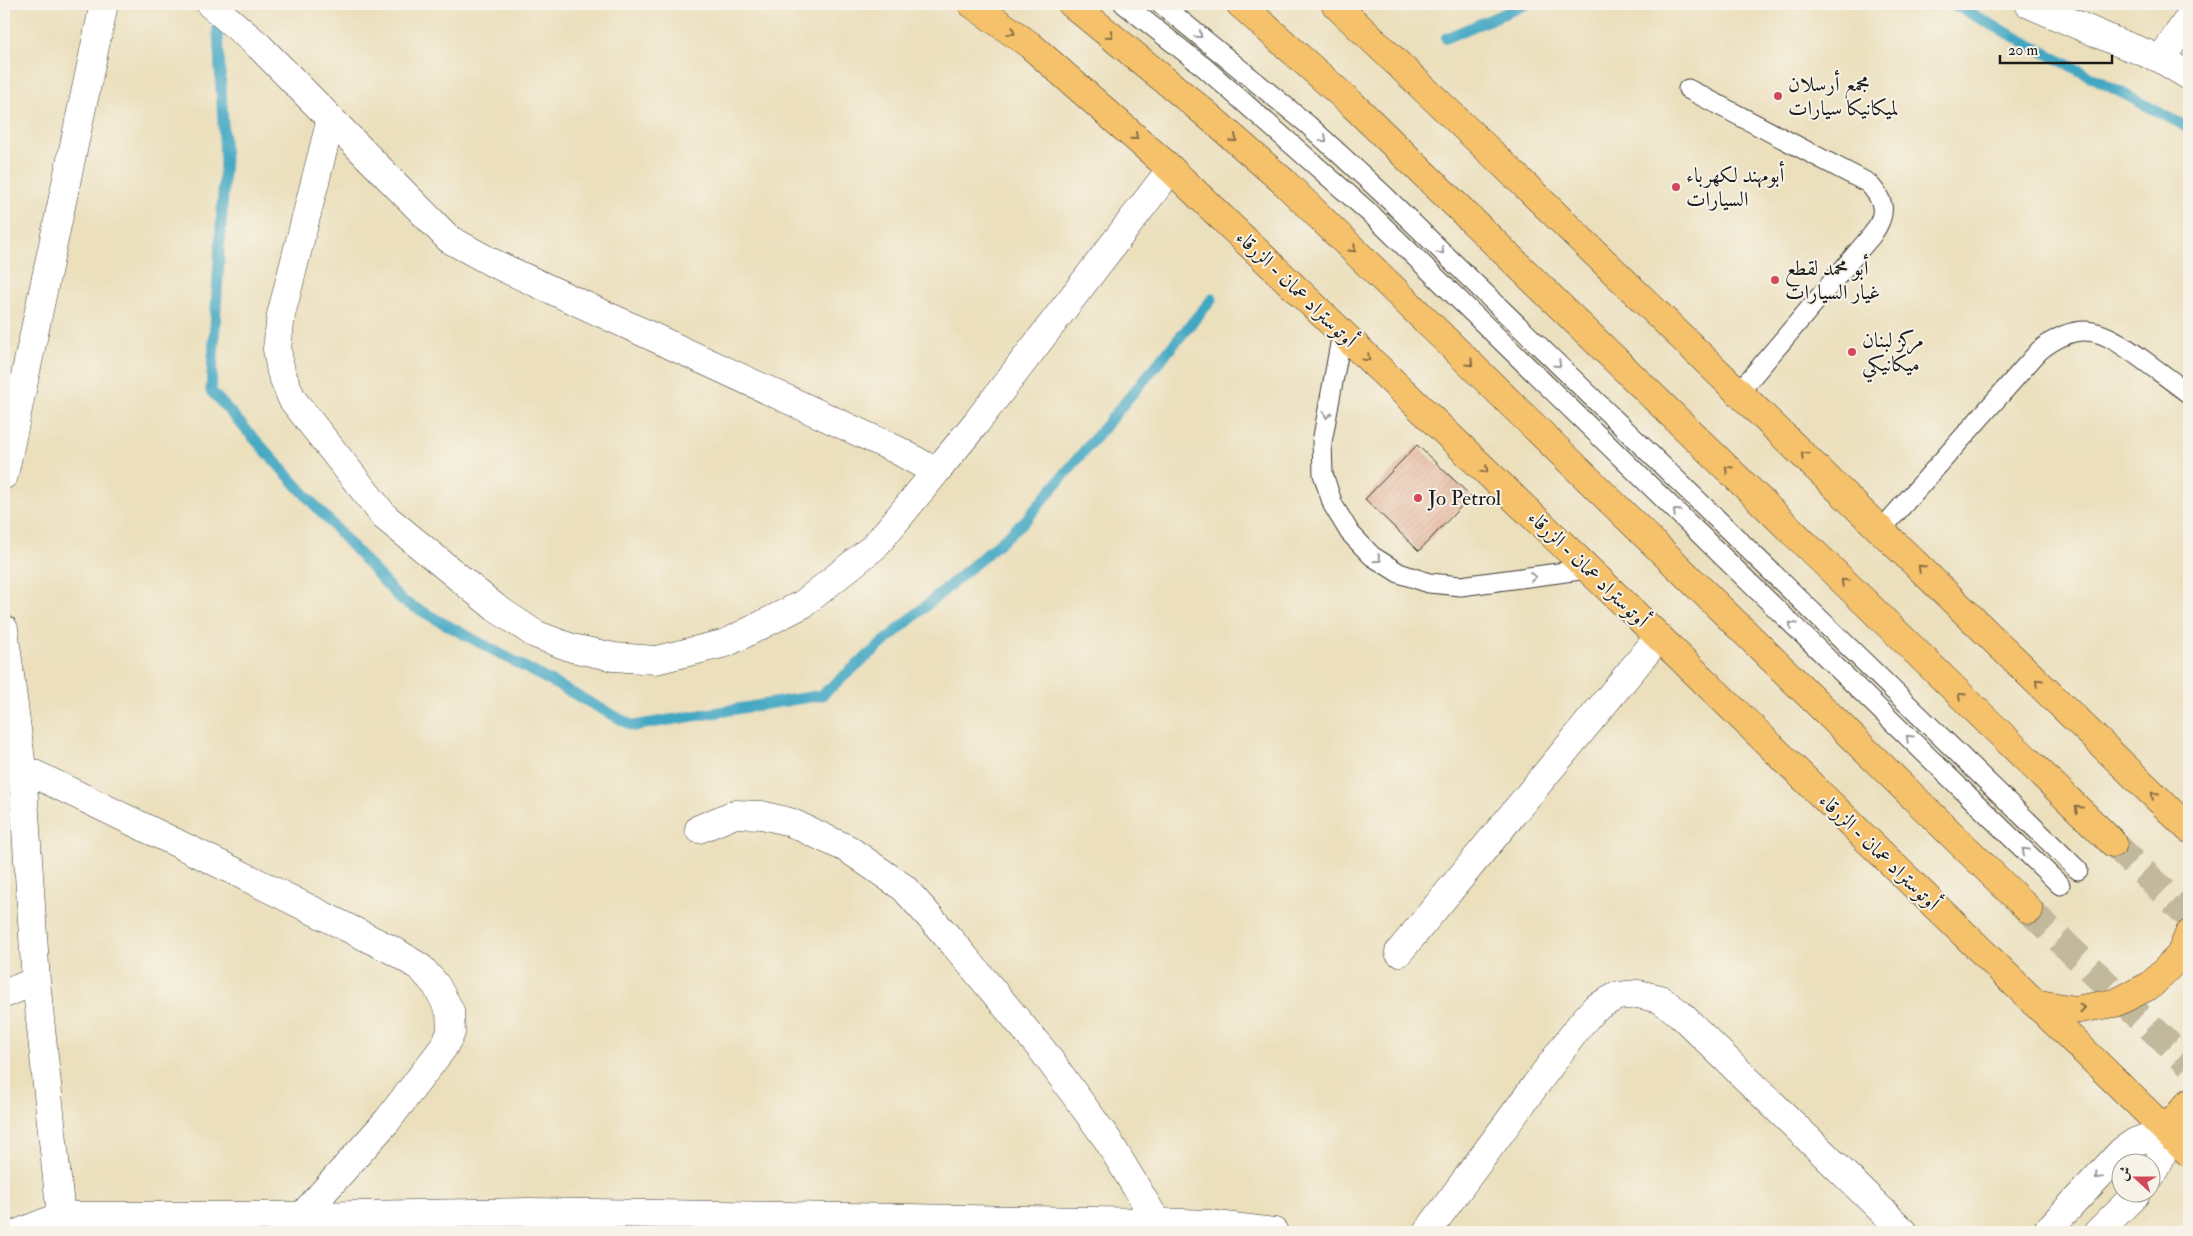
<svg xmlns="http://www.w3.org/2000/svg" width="2193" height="1236" viewBox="0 0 2193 1236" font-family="'IM FELL Double Pica',Amiri,serif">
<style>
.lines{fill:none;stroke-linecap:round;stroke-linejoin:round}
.stream{stroke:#43a7c3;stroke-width:11}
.building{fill:url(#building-hatch)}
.trunk-tunnel{stroke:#c2b89c;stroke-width:28;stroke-dasharray:28 14;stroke-linecap:butt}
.service-casing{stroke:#3b3934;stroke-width:21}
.minor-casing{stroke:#3b3934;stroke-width:29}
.trunk-casing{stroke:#3b3934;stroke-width:29}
.service{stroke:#fff;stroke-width:19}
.minor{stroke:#fff;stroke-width:28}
.trunk{stroke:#f5c16b;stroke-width:28}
.oneway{stroke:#886e44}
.oneway2{stroke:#999}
.poi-dot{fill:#d1495b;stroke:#f7f3e8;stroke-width:2}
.labels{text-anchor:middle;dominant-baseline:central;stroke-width:4;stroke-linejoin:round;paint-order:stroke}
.poi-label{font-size:21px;fill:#1c1c1c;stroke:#f7f3e8;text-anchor:start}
.street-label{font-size:21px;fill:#1c1c1c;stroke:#f7f3e8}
</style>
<defs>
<pattern id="building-hatch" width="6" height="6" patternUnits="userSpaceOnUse" patternTransform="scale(1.25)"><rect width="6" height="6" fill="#e4af93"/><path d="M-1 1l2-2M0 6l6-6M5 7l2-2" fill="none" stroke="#c3967e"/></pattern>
</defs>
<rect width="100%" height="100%" fill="#f7f3e8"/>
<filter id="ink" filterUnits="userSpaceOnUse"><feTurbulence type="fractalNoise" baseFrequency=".02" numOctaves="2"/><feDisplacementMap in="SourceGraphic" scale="10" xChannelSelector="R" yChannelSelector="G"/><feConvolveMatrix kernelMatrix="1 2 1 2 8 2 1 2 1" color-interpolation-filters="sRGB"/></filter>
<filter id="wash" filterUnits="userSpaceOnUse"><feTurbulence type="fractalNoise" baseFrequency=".0096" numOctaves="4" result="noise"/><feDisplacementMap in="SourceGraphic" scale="20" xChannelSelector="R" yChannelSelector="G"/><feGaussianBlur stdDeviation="1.12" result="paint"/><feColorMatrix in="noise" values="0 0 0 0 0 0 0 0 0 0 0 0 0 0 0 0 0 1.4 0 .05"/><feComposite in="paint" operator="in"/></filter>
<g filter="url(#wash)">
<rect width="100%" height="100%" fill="#ebdfbc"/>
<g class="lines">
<path class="stream" d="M1952,4l237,124
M217,14l8,146 -14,231 190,209 232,126 189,-31 204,-175 186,-221
M1446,38l81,-34"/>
</g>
<g id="blocks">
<path class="building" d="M1417,445l54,51 -52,55 -54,-52z"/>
</g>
</g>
<g filter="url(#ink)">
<use href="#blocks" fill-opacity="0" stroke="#3b3934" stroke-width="1"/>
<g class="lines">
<path class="trunk-tunnel" d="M2113,843l76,73
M2029,910l160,154"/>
<defs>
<path id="service" d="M1124,4l81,64 168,148 687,669
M1161,4l146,120 76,70 695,676
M1688,89l180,94c18,19 19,31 4,52l-133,157
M1342,333l-20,109 1,32 10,31 17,28 22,23 27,17 30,10 32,3 127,-17
M1881,530l158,-179c42,-34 65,-20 103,8 16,12 32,23 47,35"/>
<path id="minor" d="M210,4l49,42 190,193 42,23 406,188 39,22 40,-49 195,-254
M2029,4l88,38 44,17 28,17
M2161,59l28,-41
M331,119l-50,196 -4,34 4,23 11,27 93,118 111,91 39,26 37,14 42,9 42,3 70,-17 77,-39 72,-58 61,-74
M4,475l100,-471
M4,629l18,139 14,213 25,235
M4,771l18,-3 212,103 162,81 25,16 15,17 14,26 1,22 -8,15 -56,73 -94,105
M699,829l36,-15 27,1 28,7 58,27 56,39 49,55 90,108 64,88 50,83
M1399,952l260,-315
M4,994l32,-13
M21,1232l40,-16h239l229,-4 628,10 52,2 65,8
M1427,1232l153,-207 15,-17 22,-12 21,-2 22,5 20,15 224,218
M2046,1232l76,-81 13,-9 31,-12c-1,18 -5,33 -16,48
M2098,1232l38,-38"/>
<path id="trunk" d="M972,4l58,41 141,124 488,468 530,516
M1072,4l133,109 79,69 745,728
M1240,4l113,101 760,738
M1335,4l165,157 689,668
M2034,1003l40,7 41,-7 36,-18 29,-30 9,-21
M2166,1130l23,-27"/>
</defs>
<use href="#service" class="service-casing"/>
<use href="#minor" class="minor-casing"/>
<use href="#trunk" class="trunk-casing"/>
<use href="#service" class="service"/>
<use href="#minor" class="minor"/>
<use href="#trunk" class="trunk"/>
</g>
<defs><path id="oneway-chevron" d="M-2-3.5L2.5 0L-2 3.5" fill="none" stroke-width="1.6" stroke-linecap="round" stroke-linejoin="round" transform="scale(1.25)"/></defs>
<g class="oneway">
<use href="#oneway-chevron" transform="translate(1012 32) rotate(35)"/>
<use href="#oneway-chevron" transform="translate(1110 35) rotate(39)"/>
<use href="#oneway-chevron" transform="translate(1135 137) rotate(41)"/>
<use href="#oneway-chevron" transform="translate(1234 139) rotate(41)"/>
<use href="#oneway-chevron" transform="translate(1353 249) rotate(44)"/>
<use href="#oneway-chevron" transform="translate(1367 358) rotate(44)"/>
<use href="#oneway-chevron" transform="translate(1470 363) rotate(44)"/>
<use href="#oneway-chevron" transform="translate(1804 455) rotate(-136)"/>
<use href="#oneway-chevron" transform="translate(1728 469) rotate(-136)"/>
<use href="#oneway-chevron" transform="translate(1485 470) rotate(44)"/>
<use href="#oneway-chevron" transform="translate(1921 568) rotate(-136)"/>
<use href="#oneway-chevron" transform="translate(1844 582) rotate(-136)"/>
<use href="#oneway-chevron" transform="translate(2038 682) rotate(-136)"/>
<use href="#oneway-chevron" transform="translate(1961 696) rotate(-136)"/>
<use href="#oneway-chevron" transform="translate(2154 795) rotate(-136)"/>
<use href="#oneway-chevron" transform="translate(2078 809) rotate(-136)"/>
<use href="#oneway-chevron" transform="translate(2082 1008) rotate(-8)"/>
</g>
<g class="oneway2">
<use href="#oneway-chevron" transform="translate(1199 35) rotate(39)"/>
<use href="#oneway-chevron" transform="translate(1324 139) rotate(43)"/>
<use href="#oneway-chevron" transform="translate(1441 251) rotate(44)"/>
<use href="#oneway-chevron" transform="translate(1558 364) rotate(44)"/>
<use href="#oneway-chevron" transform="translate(1327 415) rotate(100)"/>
<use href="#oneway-chevron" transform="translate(1676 512) rotate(-136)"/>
<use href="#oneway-chevron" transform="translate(1378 559) rotate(34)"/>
<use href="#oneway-chevron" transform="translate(1533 577) rotate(-7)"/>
<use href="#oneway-chevron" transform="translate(1792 625) rotate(-136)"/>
<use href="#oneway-chevron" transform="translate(1909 738) rotate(-136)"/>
<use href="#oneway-chevron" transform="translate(2025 851) rotate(-136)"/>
<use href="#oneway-chevron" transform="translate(2098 1176) rotate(133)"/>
</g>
</g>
<g class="poi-dot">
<circle cx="1778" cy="96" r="5"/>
<circle cx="1676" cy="187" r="5"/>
<circle cx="1775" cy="280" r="5"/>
<circle cx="1852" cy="352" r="5"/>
<circle cx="1418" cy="498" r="5"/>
</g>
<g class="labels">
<g class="poi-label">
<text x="1788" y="84">مجمع أرسلان<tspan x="1788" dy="24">لميكانيكا سيارات</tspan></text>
<text x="1686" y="175">أبومهند لكهرباء<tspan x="1686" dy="24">السيارات</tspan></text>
<text x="1785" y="268">أبو محمد لقطع<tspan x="1785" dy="24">غيار السيارات</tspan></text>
<text x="1862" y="340">مركز لبنان<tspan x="1862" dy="24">ميكانيكي</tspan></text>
<text x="1428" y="498">Jo Petrol</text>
</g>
<g class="street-label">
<text transform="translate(1296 289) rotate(44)">أوتوستراد عمان - الزرقاء</text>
<text transform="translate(1588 569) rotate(44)">أوتوستراد عمان - الزرقاء</text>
<text transform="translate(1879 852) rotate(44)">أوتوستراد عمان - الزرقاء</text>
</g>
</g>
<rect width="2193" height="1236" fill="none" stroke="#f7f3e8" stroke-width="20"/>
<g transform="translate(2136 1178) rotate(291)"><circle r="24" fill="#f7f3e8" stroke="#9f9d96"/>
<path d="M0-4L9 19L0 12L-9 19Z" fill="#d1495b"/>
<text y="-8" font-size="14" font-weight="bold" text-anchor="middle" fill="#1c1c1c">ش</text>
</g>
<path d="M2000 55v8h112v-8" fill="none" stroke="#1c1c1c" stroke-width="2.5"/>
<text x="2008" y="55" font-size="15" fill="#1c1c1c" stroke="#f7f3e8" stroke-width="4" paint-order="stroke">20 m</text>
</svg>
